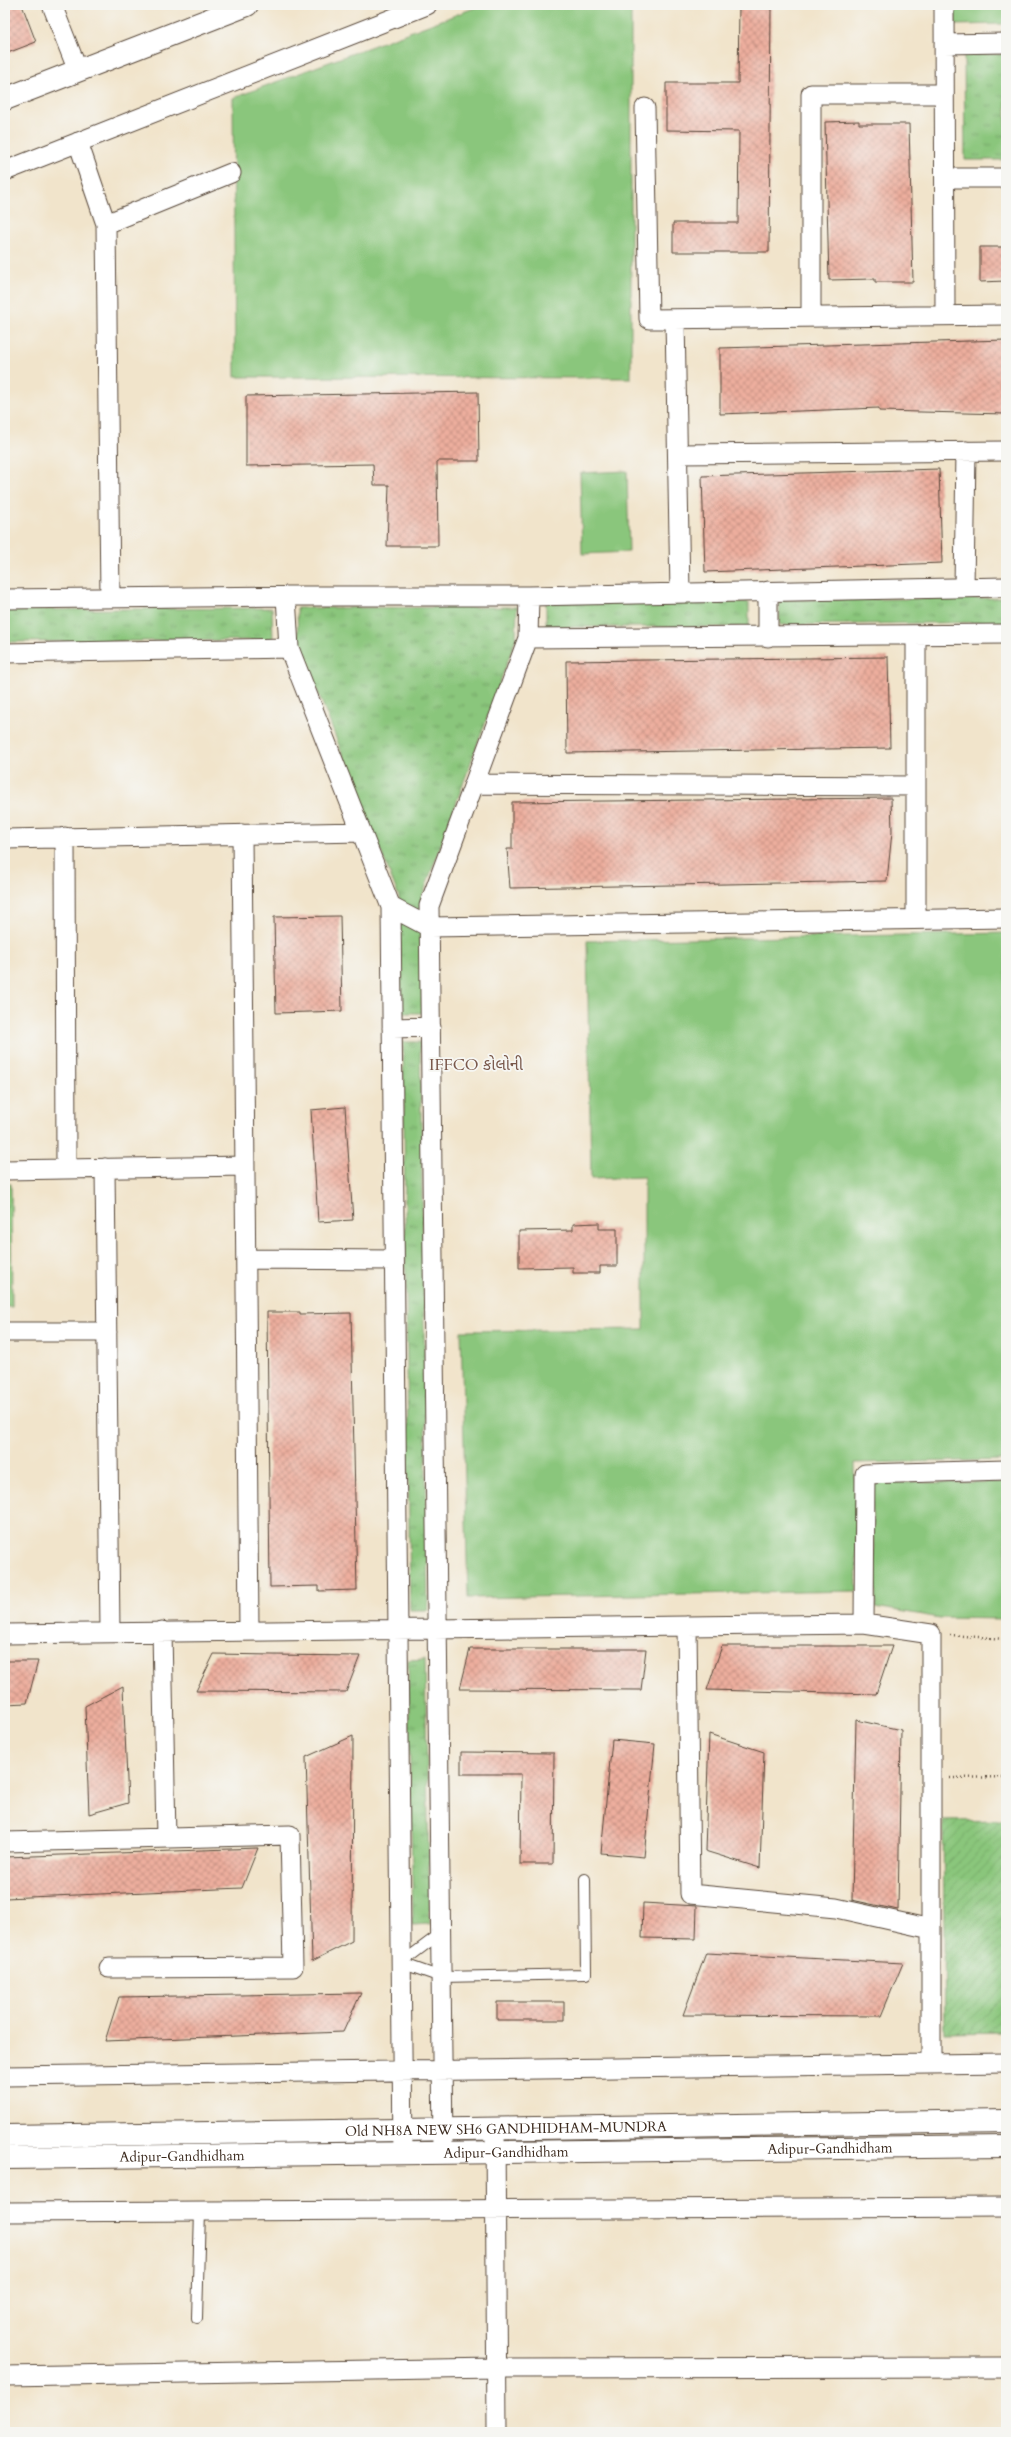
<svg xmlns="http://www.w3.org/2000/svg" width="1011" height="2437" viewBox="0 0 1011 2437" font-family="Cardo,'Noto Sans Gujarati',serif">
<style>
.grass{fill:#8ac67c;stroke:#62784d}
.park{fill:url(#park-tufts);stroke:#62784d}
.garden{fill:url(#garden-furrows);stroke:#62784d}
.building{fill:url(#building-cross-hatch)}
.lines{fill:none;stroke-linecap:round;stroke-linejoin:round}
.service-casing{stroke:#564638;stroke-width:12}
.minor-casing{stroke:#564638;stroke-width:21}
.tertiary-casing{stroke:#564638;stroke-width:24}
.primary-casing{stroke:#564638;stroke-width:24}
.path{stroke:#564638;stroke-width:2.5;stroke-dasharray:1 3;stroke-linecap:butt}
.service{stroke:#fff;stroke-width:10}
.minor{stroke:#fff;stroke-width:19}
.tertiary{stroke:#fff;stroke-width:22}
.primary{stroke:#fff;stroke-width:22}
.labels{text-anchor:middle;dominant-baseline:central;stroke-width:3.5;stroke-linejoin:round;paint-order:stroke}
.street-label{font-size:14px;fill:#3b2a1e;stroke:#f6f6f2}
.quarter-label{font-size:16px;fill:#79584b;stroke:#f6f6f2}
</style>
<defs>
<pattern id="park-tufts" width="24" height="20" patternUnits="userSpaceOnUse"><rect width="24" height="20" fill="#8ac67c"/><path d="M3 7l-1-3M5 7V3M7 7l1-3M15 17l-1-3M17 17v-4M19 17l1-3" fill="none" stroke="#72a165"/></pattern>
<pattern id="garden-furrows" width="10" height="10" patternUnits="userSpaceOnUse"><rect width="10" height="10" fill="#8ac67c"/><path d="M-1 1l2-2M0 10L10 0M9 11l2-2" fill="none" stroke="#72a165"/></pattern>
<pattern id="building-cross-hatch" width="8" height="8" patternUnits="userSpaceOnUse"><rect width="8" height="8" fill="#edae9e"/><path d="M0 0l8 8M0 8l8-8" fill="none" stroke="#c18e80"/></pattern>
</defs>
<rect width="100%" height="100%" fill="#f6f6f2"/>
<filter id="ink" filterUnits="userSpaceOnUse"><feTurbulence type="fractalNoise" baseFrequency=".025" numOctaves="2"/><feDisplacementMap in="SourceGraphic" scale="8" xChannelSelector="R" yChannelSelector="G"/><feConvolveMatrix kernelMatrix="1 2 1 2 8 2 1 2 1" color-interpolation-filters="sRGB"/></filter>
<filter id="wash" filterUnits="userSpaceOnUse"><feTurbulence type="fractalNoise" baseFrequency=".012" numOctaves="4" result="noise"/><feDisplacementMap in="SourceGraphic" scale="16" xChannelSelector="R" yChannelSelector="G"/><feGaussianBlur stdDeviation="0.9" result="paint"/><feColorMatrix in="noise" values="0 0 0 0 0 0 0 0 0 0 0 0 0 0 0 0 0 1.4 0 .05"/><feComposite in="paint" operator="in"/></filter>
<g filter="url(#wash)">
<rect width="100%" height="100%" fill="#f1e4cb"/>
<path class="grass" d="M482,5h149v373l-396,-1 -2,-279z
M955,5h51v19l-51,1z
M627,471l2,81 -47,2 -2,-81z
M1006,933v527l-151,3 2,128 -389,7 -7,-267 183,-2v-152l-53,2 -4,-238z
M1006,1482v137l-66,-1 -64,-11 -5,-124z"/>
<path class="park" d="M964,54h42v106h-41z
M1006,598v24l-226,3 -1,-25z
M546,602h203v25h-203z
M517,607l-1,31 -94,259 1,116h-22l-2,-116 -101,-255 -1,-34z
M272,608l1,32 -268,2v-32z
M403,1042h17l8,568h-18z
M5,1184h6l1,123h-7z
M425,1659l5,265 -17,1 -5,-265z"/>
<path class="garden" d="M1006,1820v212l-61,1 -2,-212z"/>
<g id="blocks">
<path class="building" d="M5,5h17l14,37 -31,12z
M739,5h32l-2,247h-96v-29h65l1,-92 -73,-1v-47h72z
M859,121v3h50l4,158h-38v-3l-46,1 -4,-158z
M980,247h26v34l-26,1z
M1006,340v74l-127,-3v-3l-159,6v-66z
M478,392l1,69h-42l1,85h-51l2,-61h-15l-1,-21 -127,2v-70z
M939,469l3,94 -237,9 -3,-96z
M888,657l2,91 -323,5 -1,-92z
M891,798l1,34 -5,49 -377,7 -3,-39h5v-47z
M340,916l2,95 -66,2 -2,-96z
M345,1107l8,113 -35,2 -7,-112z
M599,1223v6h18v37h-17v7h-27v-6l-54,1v-37l54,-1v-6z
M267,1312h33v2l51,-1 6,277 -38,1v-5l-49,1z
M722,1646h170l-16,48 -169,-4z
M470,1649h176l-5,41 -181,-1z
M214,1654l58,1 88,1 -14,36 -150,-1z
M5,1661h33l-11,42 -22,1z
M123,1686l5,117 -39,11 -4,-108z
M856,1720l45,10 -3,180 -46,-10z
M709,1734l55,18 -4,116 -55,-17z
M353,1736l-1,205 -40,20 -6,-204z
M612,1740l43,4 -11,113 -43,-4z
M461,1752l93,1 -1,111h-33l1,-90h-60z
M258,1848l-16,40 -237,10v-41z
M643,1903l54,3 -1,33 -54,-1z
M706,1953l79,4 118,6 -22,53 -198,-1z
M361,1993l-18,39 -238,9 14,-44z
M497,2002h67v18h-67z"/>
</g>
</g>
<g filter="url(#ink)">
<use href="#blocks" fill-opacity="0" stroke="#564638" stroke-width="1"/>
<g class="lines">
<defs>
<path id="service" d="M441,1933l-40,30 40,14 145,-3 -1,-95
M197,2318l3,-107"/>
<path id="minor" d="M52,5l26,66
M944,5l1,310
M944,44l62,-1
M645,108l4,211 357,-4
M78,142l28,82
M5,171l422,-166
M945,178h61
M811,317v-223h133
M675,319l5,274
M678,454l328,-3
M964,588l2,-137
M286,596l3,52 102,259 12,1246
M110,598l-4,-374 125,-51
M5,599l281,-3h243l477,-9
M916,636v283
M768,637v-46
M528,638l478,-4
M5,653l284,-5
M474,784l442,2
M242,834l7,796
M65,837l1,332
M5,839l356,-7
M391,907l38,20 577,-9
M392,1028l39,-1
M105,1168l5,464
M5,1170l240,-4
M246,1259l148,1
M5,1332h102
M864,1624l1,-150 141,-4
M687,1626l3,268 146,14 95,21
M162,1631l4,207
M5,1634l859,-10 67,10v430
M5,1842l285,-7 3,132 -184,1
M5,2076l1001,-13
M495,2129l2,303
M443,2145l-14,-1239 99,-268 1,-42
M5,2212l1001,-5
M5,2376l491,-8 510,-1"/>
<path id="tertiary" d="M5,99l242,-94"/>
<g id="primary">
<path id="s1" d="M5,2136l1001,-15"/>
<path id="s2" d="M5,2158l1001,-12"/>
</g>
</defs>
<use href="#service" class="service-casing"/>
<use href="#minor" class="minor-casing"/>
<use href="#tertiary" class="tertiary-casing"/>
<use href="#primary" class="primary-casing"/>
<path class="path" d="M950,1635l56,4
M950,1778l56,-1"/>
<use href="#service" class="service"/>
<use href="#minor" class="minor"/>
<use href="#tertiary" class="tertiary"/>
<use href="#primary" class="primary"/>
</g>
</g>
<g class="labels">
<g class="street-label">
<text stroke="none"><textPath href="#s1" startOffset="501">Old NH8A NEW SH6 GANDHIDHAM-MUNDRA</textPath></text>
<text stroke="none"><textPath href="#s2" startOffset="825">Adipur-Gandhidham</textPath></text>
<text stroke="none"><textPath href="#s2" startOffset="501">Adipur-Gandhidham</textPath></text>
<text stroke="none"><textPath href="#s2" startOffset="177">Adipur-Gandhidham</textPath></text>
</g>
<g class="quarter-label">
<text x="476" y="1065">IFFCO કોલોની</text>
</g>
</g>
<rect width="1011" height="2437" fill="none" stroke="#f6f6f2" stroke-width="20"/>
</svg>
